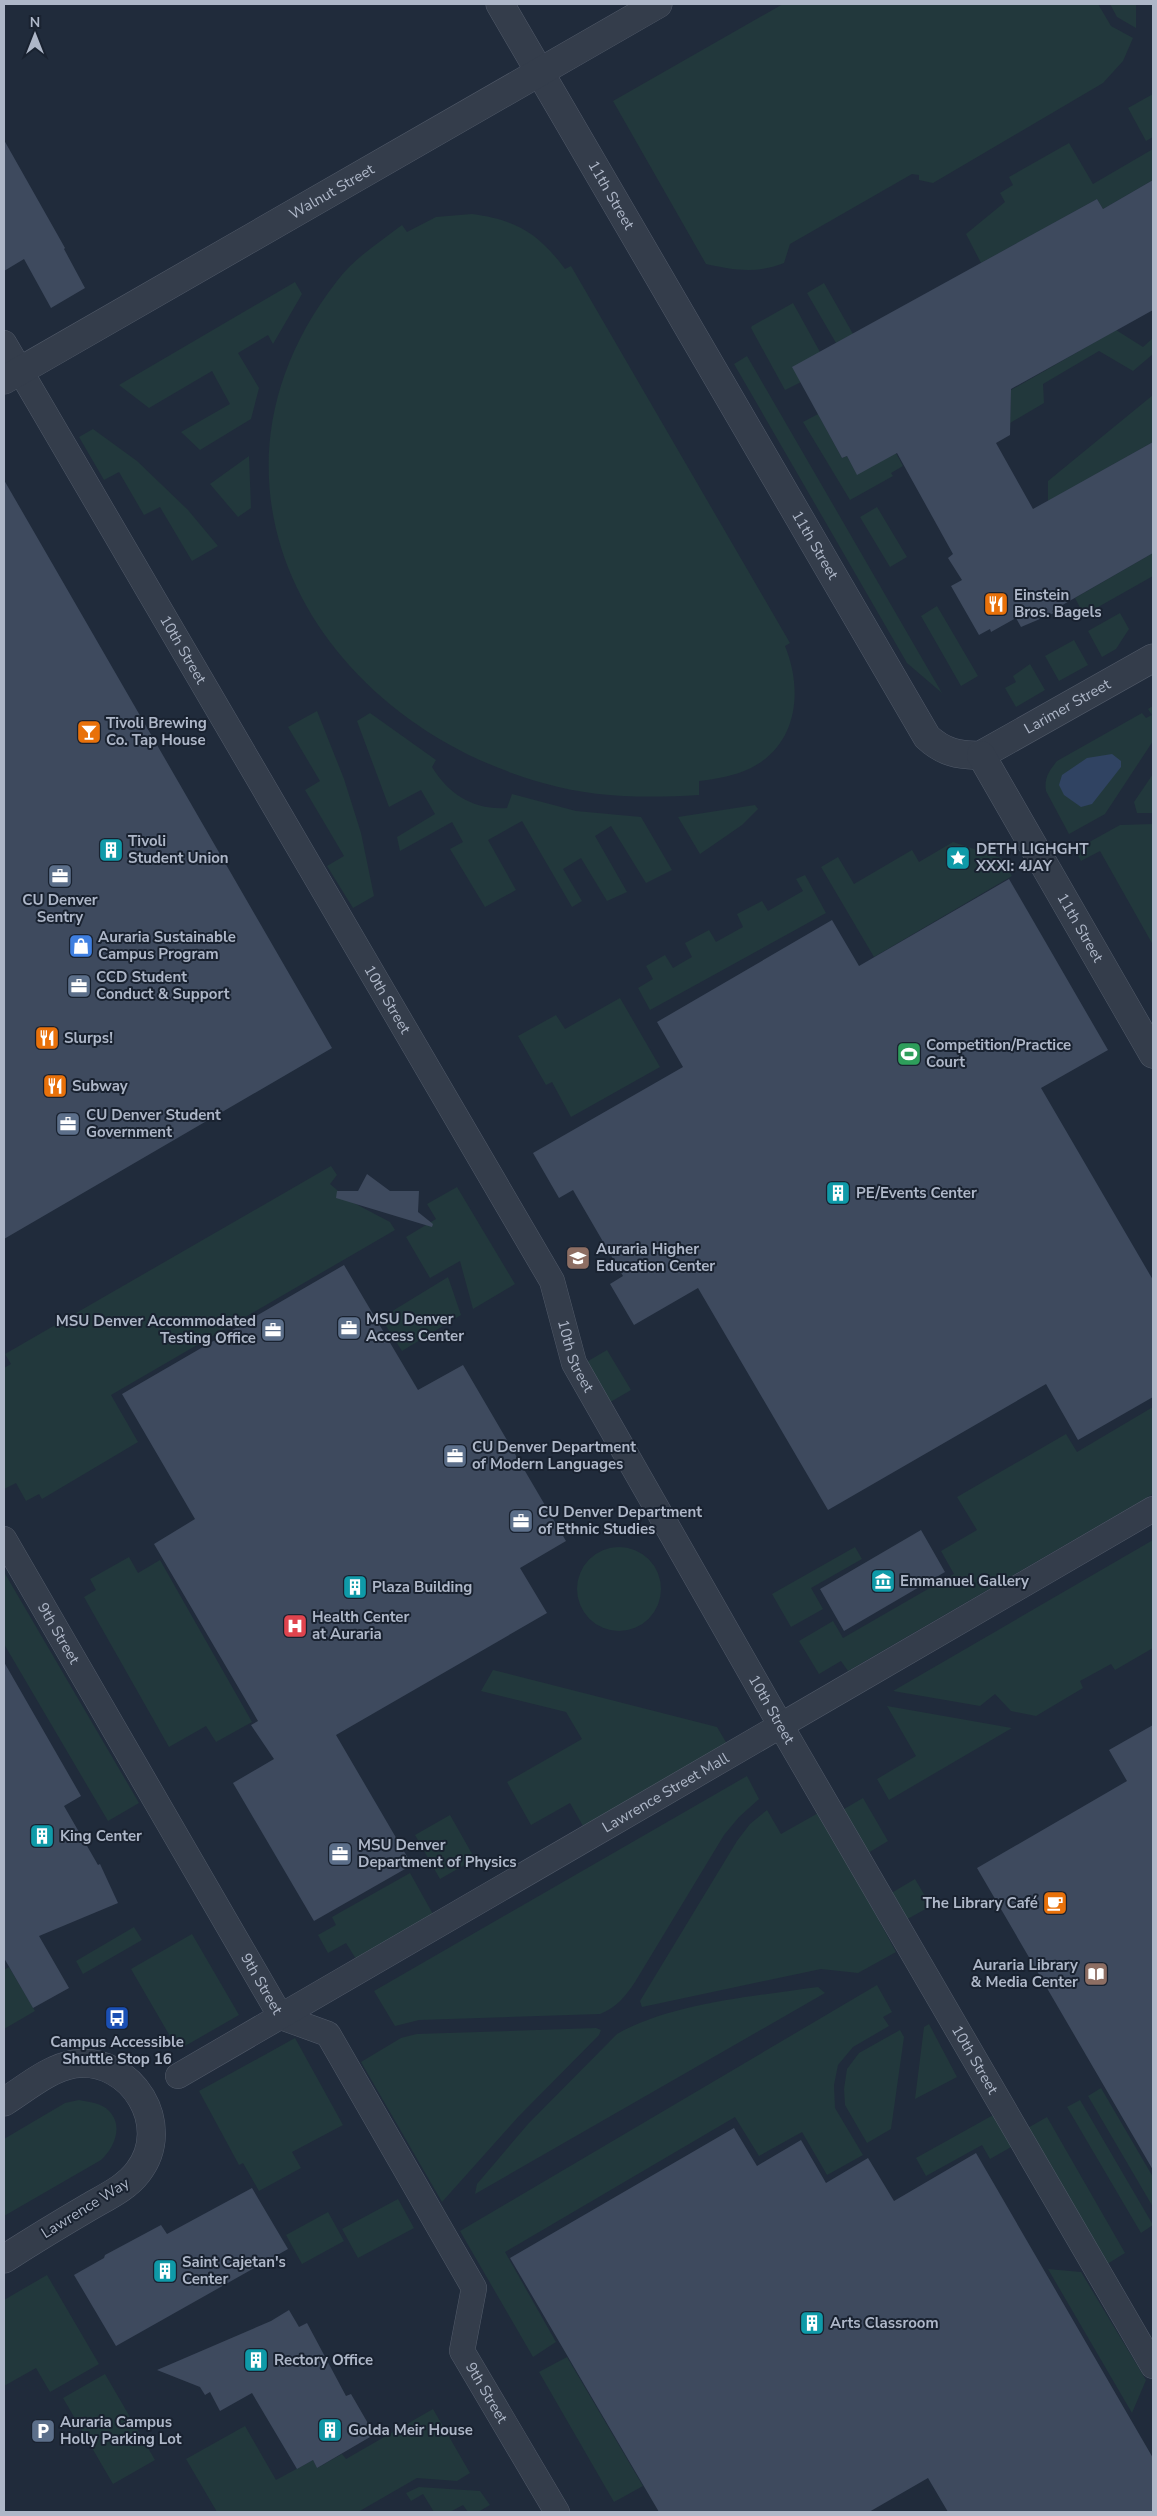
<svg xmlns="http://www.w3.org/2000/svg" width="1157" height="2516" viewBox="0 0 1157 2516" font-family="'Nunito Sans',sans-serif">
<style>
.green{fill:#22383c}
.water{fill:#304362}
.building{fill:#3e4a5e}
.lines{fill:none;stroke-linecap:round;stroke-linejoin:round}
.pedestrian-casing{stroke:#515a69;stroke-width:26}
.minor-casing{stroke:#515a69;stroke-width:29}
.pedestrian{stroke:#343d4b;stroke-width:25}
.minor{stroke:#343d4b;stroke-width:28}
.labels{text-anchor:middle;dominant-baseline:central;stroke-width:4;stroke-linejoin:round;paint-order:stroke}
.street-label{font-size:15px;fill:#aeb7c8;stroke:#192230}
.poi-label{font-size:15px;font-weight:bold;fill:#aeb7c8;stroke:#192230;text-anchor:start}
</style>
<rect width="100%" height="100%" fill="#202b3b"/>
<path class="green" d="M783,4h315l13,22 22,12 -10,23 -20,22 -170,100 -14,-3v-5l-7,-1 -122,70 -6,19c-27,11 -51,7 -78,1l-93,-163z
M1110,4h26v24l-19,-11z
M1153,94v43l-7,4 -18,-33z
M1069,143l24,41 60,-35v31l-50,29 -6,-10 -116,64 -15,-29 39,-32 -5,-9 13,-8 -4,-8z
M472,214c45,6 66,19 93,55l6,-3 219,377 -5,3c18,44 13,98 -34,122 -17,8 -34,11 -52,13v14c-53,3 -105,3 -156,-12 -226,-63 -365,-298 -206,-502 17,-23 43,-39 65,-56l5,7 29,-15z
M295,282l7,12 -29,50 -5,-9 -30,18 21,35 -8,31 -51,31 -19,-18 49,-28 -18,-33 -63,37 -30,-23z
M824,283l29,51 -17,9 -29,-50z
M793,303l27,49 -19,30 -16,8 -34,-62 1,-2z
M1116,330l27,17 10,-9v16l-20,17 -34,-20 -56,33 1,19 -34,20 1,-33z
M747,356l195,337 -35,-30 -173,-299z
M1153,395v47l-105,59v-20z
M818,414l24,44 5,-2 10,18 39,-21 7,13 -12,7 2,3 -43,24 -47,-78z
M93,429l44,32 51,49 30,36 -26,15 -32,-54 -16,8 -25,-43 -15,8 -25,-43z
M249,456l2,52 -13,9 -28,-33z
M877,507l30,50 -17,10 -30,-50z
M1153,553v23l-69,39 -9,-17z
M937,606l41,70 -17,10 -40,-70z
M1120,613l9,16 -13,20 -14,8 -14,-26z
M1074,640l14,25 -29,16 -14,-25z
M1030,664l15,26 -29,17 -11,-19 11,-6 -3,-6z
M1153,706v35l-48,73 -36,20 -23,-43c-2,-13 3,-20 11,-30l85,-48 4,5 6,-3 -4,-6z
M317,711l27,68 17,54 13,63 -21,12 -26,-42 17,-10 -39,-66 15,-9 -32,-54z
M370,713l66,47 -4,7c17,28 42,43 75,41l5,-14 64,17 65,6 31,53 -26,13 -35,-57 -16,10 32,56 -20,9 -26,-43 -18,11 19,32 -10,6 -50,-86 -34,19 28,50 -31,17 -35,-58 13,-7 -11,-20 -52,29 -3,-14 38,-23 -14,-24 -32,17 -32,-86z
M1153,774v39h-16l-3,-11z
M755,805l3,4 -16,16 -42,29 -22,-37z
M1153,824v121l-53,-94 -19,10 -6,-11 45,-25z
M953,842l48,16 11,18 -138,81 -53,-90 17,-10 16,27 58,-34 7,12z
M805,875l21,38 -176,97 -12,-22 15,-9 -7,-13 19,-11 8,13 19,-11 -7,-14 24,-13 7,12 27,-15 -6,-13 25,-13 6,10 35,-20 -7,-12z
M620,998l40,69 -89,50 -19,-35 -6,3 -28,-49 38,-21 9,14z
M331,1166l6,9 -7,9 20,17 40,21 5,8 -284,165 27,47 -96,57 -3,-5 -13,7 -10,-18 -12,6v-121l7,-4 -6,-10z
M457,1187l58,97 -42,25 -13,-48 -30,17 -24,-41 30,-18 -9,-15z
M448,1277l13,38 -59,36 -21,-33z
M607,1350l24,40 -24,14 -24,-40z
M1153,1407v87l-305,177 -7,-10 -22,13 -20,-33 34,-20 10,17 111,-64 -13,-23 36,-21 -20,-33 109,-63 11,18z
M1153,1540v108l-38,22 -4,-6 -31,17 3,7 -47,28 -25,-5 -16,-17 -15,12 -87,-15z
M855,1547l7,12 -51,29 12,21 -32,18 -19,-33z
M577 1589a42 42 0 1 1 84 0a42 42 0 1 1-84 0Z
M129,1557l9,16 22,-13 92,162 -36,20 -10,-16 -37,21 -85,-150 12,-7 -6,-11z
M4,1572l135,231 -31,18 -104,-177z
M493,1670l224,57 10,17 -144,82 -13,-23 -39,22 -24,-43 75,-43 -16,-27 -85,-21z
M887,1706l125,22 -123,72 -12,-21 39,-23z
M747,1776l12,23 -20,18 -15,18 -89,147c-10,15 -18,25 -35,32l-181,6 -24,6 -21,-35z
M863,1798l25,43 -25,15 -24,-44z
M767,1810l14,24 39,-22 76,140 -38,21 -37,-4 -179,38 -2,-6 97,-160 13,-17z
M450,1815l25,44 -35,20 -25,-44z
M410,1873l24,43 -78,43 -10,-16 -18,10 -10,-18 18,-10 -4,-8z
M915,1879l16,27 -29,16 -14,-27z
M134,1927l8,13 -59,34 -7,-13z
M192,1934l47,81 -61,35 -47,-81z
M9,1967l26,44 -31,18v-59z
M877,1985l15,27 -9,5 6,9 -36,21 -15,18 -4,20 1,23 28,47 -36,20 -25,-43 -43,24 -24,-39 -230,135 51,90 -23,15 -73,-126z
M818,1987l7,6 -350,201 2,-10 51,-60 89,-90c55,-31 139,-38 201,-47z
M929,2024l28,53 -42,22 9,-72z
M596,2028l5,2 -2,5 -81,82 -76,85 -81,-140 40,-24 16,-4z
M900,2030l4,7 -13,92 -24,14 -22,-38 -1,-16 3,-20 12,-16z
M295,2038l48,87 -51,27 9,16 -42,23 -16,-28 -4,2 -40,-74z
M1101,2088l52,89v30l-65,-111z
M79,2100c10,2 23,3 30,11 15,15 5,37 -8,49l-97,56v-77l61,-36z
M1080,2100l73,125 -12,8 -74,-126z
M995,2114l18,32 -23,13 -8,-14 -56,31 -10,-18z
M1047,2117l78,136 -21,13 -78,-137z
M398,2199l16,29 -56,30 -16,-29z
M328,2212l16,29 -42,23 -16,-29z
M1048,2269l33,3 65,108 -14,33z
M47,2275l52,89 -49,28 -14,-24 -32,18v-86z
M567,2357l76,129 -29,16 -75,-130z
M105,2374l50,86 -42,24 -50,-86z
M433,2409l37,64 -13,8 -40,-3 -59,34h-141l-31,-53 59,-33 31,54 37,-20 4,8 25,-14 4,5z
M419,2487l61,4 10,14 -12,7h-10l-5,-7 -13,7h-16l-11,-18 -12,7 -5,-8z"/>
<path class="water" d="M1112,754l9,7v6l-29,37 -11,3 -17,-12 -5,-10 3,-10 25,-17z"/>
<path class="building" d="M4,140l61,108 -1,1 21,39 -34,20 -27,-49 -20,12z
M1153,180v130l-142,79 -1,46 -14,8 37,66 120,-67v111l-101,58 2,2 -33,14 -5,-9 -25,14 -1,-3 -11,6 -28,-49 11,-6 -14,-22 5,-4 -56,-101 -40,22 -10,-19 -5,2 -50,-91 305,-168 6,10z
M4,480l328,568 -328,191z
M1009,879l99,171 -67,38 112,192v117l-75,43 -32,-56 -218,126 -130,-222 -64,37 -24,-41 13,-8 -50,-86 -14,8 -26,-45 150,-86 -26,-45 175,-102 27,46z
M367,1174l23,17h29l-1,21 15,12 -1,3 -96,-29 1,-7h21z
M344,1265l74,125 45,-25 103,176 -46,27 27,45 -211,122 76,130 -98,56 -81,-138 41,-24 -23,-34 7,-4 -104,-177 41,-25 -73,-125z
M921,1530l24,42 -101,59 -24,-42z
M4,1662l77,134 -17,10 34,59 2,-1 18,39 -79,33 30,52 -36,20 -29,-50z
M1153,1725v445l-176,-302 150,-87 -18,-31z
M734,2128l23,38 44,-26 25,43 42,-25 26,43 82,-48 177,305v54h-205l-20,-34 -59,34h-210l-149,-254z
M252,2188l36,61 -172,97 -42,-71 30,-17 1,-3 56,-30 6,9z
M289,2310l10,17 8,-4 39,73 5,-2 22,38 -4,2 1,3 -53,31 -4,-8 -16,9 -45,-76 -32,18 -10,-19 -5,3 -5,-8 -43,-17 114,-49z"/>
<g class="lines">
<defs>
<g id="pedestrian">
<path id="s1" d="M4,343l548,938 22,82 207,363 372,640"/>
<path id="s2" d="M4,1539l277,478 47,17 146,254 -12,63 95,161"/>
<path id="s3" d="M178,2076l975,-567"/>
</g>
<g id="minor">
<path id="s4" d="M500,4l427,733c16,15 32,19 54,18l172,-97"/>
<path id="s5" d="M4,380l654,-376"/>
<path id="s6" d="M981,755l172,299"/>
<path d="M4,2102c21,-13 45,-34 70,-38 58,-8 100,62 64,108 -12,16 -32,25 -49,35 -29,17 -57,34 -85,52"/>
</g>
</defs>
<use href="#pedestrian" class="pedestrian-casing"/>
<use href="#minor" class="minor-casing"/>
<use href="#pedestrian" class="pedestrian"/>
<use href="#minor" class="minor"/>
</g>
<defs>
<symbol id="restaurant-square" viewBox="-11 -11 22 22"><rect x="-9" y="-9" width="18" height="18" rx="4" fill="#e8710a" stroke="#192230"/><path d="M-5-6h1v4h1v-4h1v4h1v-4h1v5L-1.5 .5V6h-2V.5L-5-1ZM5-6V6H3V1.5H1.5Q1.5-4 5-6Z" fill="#fff"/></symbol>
<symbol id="bar-square" viewBox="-11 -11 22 22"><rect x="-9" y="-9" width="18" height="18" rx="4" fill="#e8710a" stroke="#192230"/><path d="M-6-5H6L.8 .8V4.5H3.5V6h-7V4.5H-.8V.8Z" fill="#fff"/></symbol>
<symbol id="building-square" viewBox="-11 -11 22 22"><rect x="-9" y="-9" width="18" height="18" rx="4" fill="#0f9aa8" stroke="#192230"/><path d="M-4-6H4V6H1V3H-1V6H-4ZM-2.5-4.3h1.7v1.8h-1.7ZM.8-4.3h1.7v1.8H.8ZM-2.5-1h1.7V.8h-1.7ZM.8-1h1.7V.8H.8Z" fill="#fff"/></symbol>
<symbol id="sight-square" viewBox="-11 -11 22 22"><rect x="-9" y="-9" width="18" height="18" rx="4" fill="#0f9aa8" stroke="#192230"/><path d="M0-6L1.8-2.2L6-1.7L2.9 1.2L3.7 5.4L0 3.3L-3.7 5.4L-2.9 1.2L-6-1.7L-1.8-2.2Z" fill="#fff"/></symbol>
<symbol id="office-square" viewBox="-11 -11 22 22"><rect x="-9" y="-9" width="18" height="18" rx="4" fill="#5c6f8a" stroke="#192230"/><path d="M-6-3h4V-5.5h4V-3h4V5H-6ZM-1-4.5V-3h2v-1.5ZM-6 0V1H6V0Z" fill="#fff"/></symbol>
<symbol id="shop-square" viewBox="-11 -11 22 22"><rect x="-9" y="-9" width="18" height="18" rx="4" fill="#3f7fe0" stroke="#192230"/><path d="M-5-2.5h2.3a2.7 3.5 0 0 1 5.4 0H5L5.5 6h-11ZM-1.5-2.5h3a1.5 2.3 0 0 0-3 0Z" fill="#fff"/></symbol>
<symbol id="stadium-square" viewBox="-11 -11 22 22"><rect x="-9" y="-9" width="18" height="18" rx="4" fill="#2e9e5b" stroke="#192230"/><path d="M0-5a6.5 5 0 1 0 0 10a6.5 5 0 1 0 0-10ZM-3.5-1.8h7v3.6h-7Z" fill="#fff"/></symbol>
<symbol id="university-square" viewBox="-11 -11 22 22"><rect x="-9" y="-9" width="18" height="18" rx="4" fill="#8d6e63" stroke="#192230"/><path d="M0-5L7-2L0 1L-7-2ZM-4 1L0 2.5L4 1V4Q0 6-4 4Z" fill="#fff"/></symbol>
<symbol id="museum-square" viewBox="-11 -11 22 22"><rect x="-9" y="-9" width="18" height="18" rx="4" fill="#0f9aa8" stroke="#192230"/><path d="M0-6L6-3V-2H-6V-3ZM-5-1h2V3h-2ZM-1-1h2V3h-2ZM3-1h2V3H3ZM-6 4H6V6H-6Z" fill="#fff"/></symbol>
<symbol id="hospital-square" viewBox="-11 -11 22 22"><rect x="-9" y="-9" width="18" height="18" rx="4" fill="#e0444e" stroke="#192230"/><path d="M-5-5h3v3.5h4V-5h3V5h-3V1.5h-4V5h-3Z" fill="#fff"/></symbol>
<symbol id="cafe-square" viewBox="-11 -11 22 22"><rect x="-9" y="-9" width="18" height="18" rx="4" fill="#e8710a" stroke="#192230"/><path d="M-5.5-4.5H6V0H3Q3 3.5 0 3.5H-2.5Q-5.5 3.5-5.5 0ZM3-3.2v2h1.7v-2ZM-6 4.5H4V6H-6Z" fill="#fff"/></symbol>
<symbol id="library-square" viewBox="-11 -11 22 22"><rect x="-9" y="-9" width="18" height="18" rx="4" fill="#8d6e63" stroke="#192230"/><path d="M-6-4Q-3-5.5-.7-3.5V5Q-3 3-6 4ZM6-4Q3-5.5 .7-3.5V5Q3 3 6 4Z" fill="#fff"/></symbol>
<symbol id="bus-square" viewBox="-11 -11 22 22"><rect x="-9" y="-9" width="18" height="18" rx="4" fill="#1a4fb4" stroke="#192230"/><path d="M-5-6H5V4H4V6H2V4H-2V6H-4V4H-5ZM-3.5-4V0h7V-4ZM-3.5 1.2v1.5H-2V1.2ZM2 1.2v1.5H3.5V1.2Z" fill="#fff"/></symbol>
<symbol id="parking-square" viewBox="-11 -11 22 22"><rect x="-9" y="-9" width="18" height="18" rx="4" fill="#5c6f8a" stroke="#192230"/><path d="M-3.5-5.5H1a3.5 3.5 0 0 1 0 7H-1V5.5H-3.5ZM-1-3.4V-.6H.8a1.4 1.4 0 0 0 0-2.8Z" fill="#fff"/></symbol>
</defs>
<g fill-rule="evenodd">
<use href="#restaurant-square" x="982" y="590" width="28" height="28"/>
<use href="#bar-square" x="75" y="718" width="28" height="28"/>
<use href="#building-square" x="97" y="836" width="28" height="28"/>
<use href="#sight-square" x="944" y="844" width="28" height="28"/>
<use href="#office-square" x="46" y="862" width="28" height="28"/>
<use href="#shop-square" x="67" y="932" width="28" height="28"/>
<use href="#office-square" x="65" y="972" width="28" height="28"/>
<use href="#restaurant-square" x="33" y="1024" width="28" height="28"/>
<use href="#stadium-square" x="895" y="1040" width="28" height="28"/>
<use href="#restaurant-square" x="41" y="1072" width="28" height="28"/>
<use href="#office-square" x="54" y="1110" width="28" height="28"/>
<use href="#building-square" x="824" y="1179" width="28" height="28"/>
<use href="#university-square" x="564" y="1244" width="28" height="28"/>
<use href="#office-square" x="335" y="1314" width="28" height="28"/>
<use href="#office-square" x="259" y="1316" width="28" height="28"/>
<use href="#office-square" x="441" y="1442" width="28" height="28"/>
<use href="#office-square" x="507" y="1507" width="28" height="28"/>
<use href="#museum-square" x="869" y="1567" width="28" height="28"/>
<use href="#building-square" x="341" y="1573" width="28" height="28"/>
<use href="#hospital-square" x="281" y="1612" width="28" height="28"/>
<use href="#building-square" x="28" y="1822" width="28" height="28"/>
<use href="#office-square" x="326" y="1840" width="28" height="28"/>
<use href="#cafe-square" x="1041" y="1889" width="28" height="28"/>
<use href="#library-square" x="1082" y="1960" width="28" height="28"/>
<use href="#bus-square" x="103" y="2004" width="28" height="28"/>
<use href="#building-square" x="151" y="2257" width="28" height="28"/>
<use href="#building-square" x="798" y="2309" width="28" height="28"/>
<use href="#building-square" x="242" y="2346" width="28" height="28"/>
<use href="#building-square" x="316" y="2416" width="28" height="28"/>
<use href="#parking-square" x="29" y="2417" width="28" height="28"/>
</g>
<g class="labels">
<g class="street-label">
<text stroke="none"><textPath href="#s5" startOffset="378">Walnut Street</textPath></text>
<text stroke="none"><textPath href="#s4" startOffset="221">11th Street</textPath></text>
<text stroke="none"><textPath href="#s4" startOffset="626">11th Street</textPath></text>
<text stroke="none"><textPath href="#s1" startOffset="355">10th Street</textPath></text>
<text stroke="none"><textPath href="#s4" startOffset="1006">Larimer Street</textPath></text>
<text stroke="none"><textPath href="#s6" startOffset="199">11th Street</textPath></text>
<text stroke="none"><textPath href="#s1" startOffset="760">10th Street</textPath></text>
<text stroke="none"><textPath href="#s1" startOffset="1165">10th Street</textPath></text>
<text stroke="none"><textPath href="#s2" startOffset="109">9th Street</textPath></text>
<text stroke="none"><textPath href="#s1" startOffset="1570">10th Street</textPath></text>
<text stroke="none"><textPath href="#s3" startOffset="564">Lawrence Street Mall</textPath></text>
<text stroke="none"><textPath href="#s2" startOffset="514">9th Street</textPath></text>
<text stroke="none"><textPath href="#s1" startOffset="1975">10th Street</textPath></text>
<text transform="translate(85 2208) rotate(-32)">Lawrence Way</text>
<text stroke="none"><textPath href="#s2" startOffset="1008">9th Street</textPath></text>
</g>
<g class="poi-label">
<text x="1014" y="595">Einstein<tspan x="1014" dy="17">Bros. Bagels</tspan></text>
<text x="106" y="723">Tivoli Brewing<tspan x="106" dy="17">Co. Tap House</tspan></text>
<text x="128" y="841">Tivoli<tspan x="128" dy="17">Student Union</tspan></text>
<text x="976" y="849">DETH LIGHGHT<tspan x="976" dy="17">XXXI: 4JAY</tspan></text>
<text x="60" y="900" text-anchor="middle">CU Denver<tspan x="60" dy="17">Sentry</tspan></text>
<text x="98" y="937">Auraria Sustainable<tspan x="98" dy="17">Campus Program</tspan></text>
<text x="96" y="977">CCD Student<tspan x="96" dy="17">Conduct &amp; Support</tspan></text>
<text x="64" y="1038">Slurps!</text>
<text x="926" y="1045">Competition/Practice<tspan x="926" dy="17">Court</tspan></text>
<text x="72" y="1086">Subway</text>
<text x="86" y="1115">CU Denver Student<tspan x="86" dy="17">Government</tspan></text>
<text x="856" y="1193">PE/Events Center</text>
<text x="596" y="1249">Auraria Higher<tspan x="596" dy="17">Education Center</tspan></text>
<text x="366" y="1319">MSU Denver<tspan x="366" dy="17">Access Center</tspan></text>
<text x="256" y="1321" text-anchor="end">MSU Denver Accommodated<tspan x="256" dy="17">Testing Office</tspan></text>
<text x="472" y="1447">CU Denver Department<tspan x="472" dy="17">of Modern Languages</tspan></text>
<text x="538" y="1512">CU Denver Department<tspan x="538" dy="17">of Ethnic Studies</tspan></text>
<text x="900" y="1581">Emmanuel Gallery</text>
<text x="372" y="1587">Plaza Building</text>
<text x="312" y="1617">Health Center<tspan x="312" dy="17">at Auraria</tspan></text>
<text x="60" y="1836">King Center</text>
<text x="358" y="1845">MSU Denver<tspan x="358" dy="17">Department of Physics</tspan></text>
<text x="1038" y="1903" text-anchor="end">The Library Café</text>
<text x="1078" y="1965" text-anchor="end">Auraria Library<tspan x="1078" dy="17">&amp; Media Center</tspan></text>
<text x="117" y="2042" text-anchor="middle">Campus Accessible<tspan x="117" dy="17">Shuttle Stop 16</tspan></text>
<text x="182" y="2262">Saint Cajetan's<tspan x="182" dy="17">Center</tspan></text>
<text x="830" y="2323">Arts Classroom</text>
<text x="274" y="2360">Rectory Office</text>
<text x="60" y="2422">Auraria Campus<tspan x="60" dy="17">Holly Parking Lot</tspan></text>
<text x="348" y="2430">Golda Meir House</text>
</g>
</g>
<rect width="1157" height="2516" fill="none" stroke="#aeb7c8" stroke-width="10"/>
<g transform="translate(35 35)" stroke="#192230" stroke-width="4" paint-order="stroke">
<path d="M0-4L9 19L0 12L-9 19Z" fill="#aeb7c8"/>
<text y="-8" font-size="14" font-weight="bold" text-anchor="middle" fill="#aeb7c8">N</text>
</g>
</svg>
